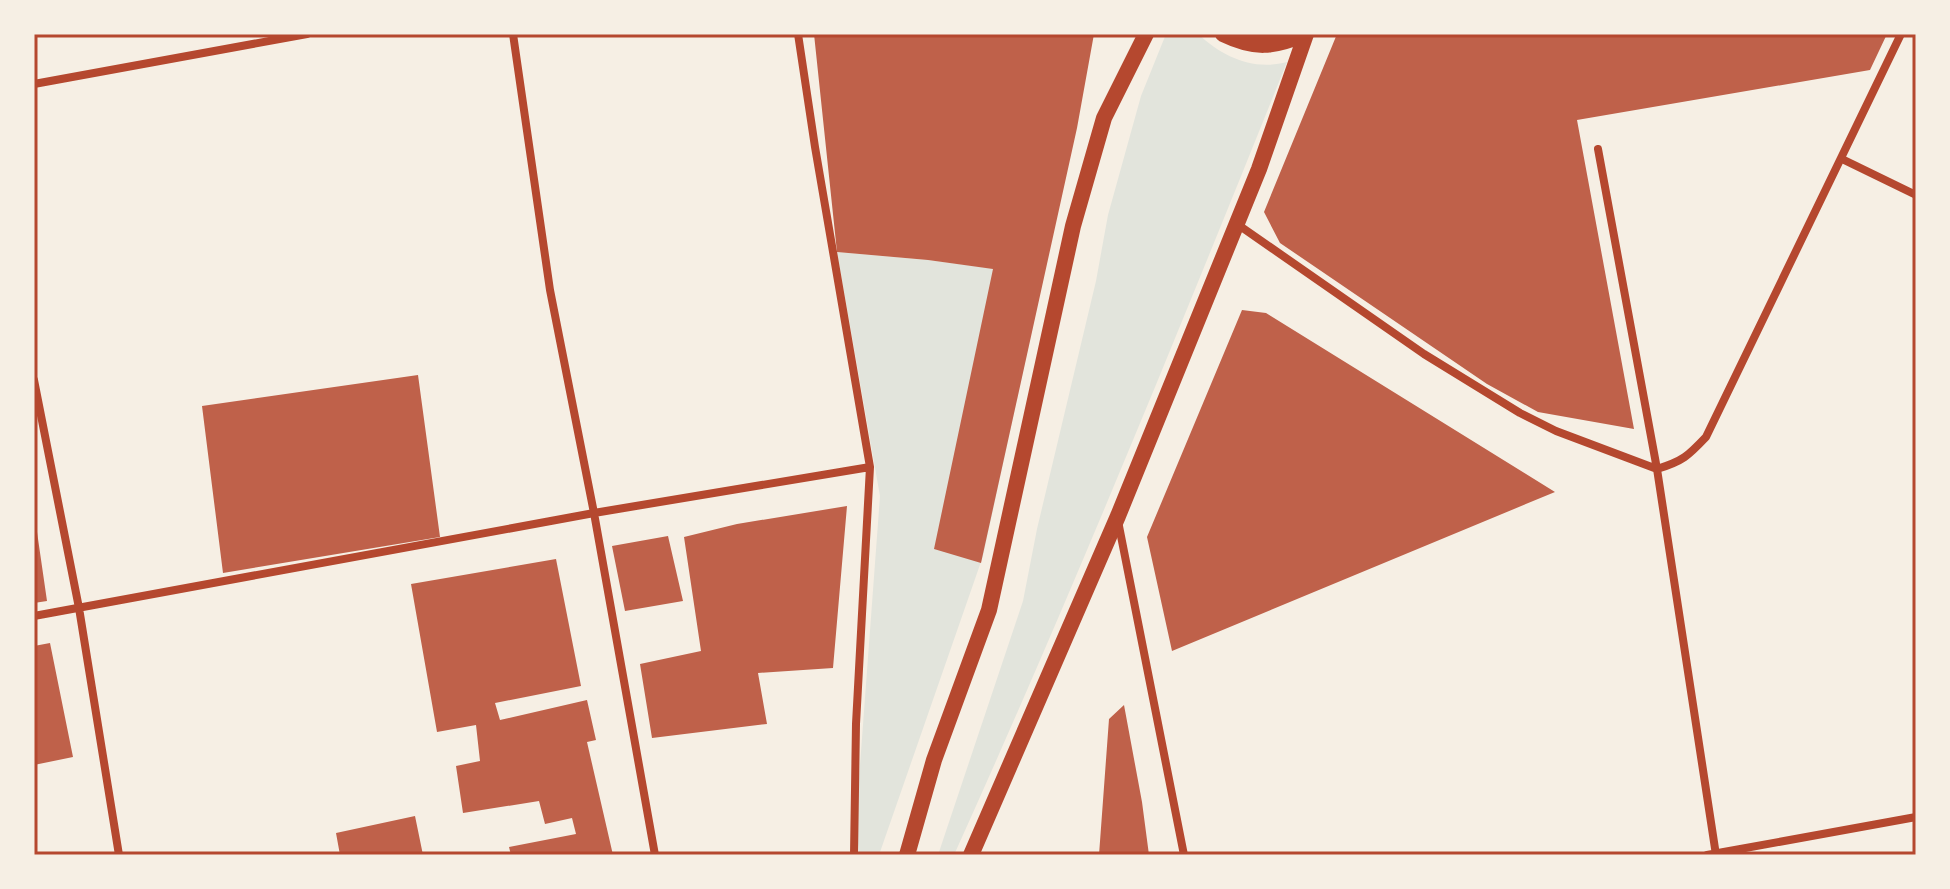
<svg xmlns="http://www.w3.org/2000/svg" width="1950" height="889" viewBox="0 0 1950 889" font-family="'Exo 2',sans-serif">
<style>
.green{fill:#e2e4dc}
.building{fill:#bf614a}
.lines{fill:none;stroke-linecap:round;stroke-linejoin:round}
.minor{stroke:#b5482f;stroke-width:8}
.secondary{stroke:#b5482f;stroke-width:16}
.neatline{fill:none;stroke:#b5482f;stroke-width:3}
</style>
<rect width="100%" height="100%" fill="#f6efe4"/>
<path class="green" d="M1166,34h32c25,23 55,37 89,28 -107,266 -215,532 -333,793h-16l85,-254 14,-72 59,-248 12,-66 33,-119z
M837,252l91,8 116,15 -61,281 -104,299h-20l-3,-36 24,-323z"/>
<path class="building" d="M814,34h280l-17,94 -96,435 -47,-14 59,-280 -65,-9 -91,-8z
M1337,34h550l-17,36 -293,50 57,309 -96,-17 -51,-28 -207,-141 -16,-31z
M1242,310l24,3 289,179 -383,159 -25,-114z
M418,375l22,162 -217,36 -21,-167z
M847,506l-14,162 -75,5 9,51 -115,14 -12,-74 61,-13 -17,-114 53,-13z
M34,525h2l11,76 -13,2z
M668,536l15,65 -58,10 -13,-65z
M556,559l25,127 -86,17 5,17 87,-20 9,40 -9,2 26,113h-102l-2,-8 67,-13 -4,-16 -27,6 -6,-23 -76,12 -7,-47 24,-5 -4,-36 -39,7 -26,-148z
M50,643l23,114 -39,8v-119z
M1124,705l18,97 7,53h-50l10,-136z
M415,816l8,39h-83l-4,-22z"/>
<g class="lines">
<path class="minor" d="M513,34l37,256 44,223 61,342
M798,34l17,113 55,320 -14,257 -2,131
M34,84l273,-50
M1598,149l59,320 59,386
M1842,159l74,36
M1237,224l187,130 96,59 36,18 101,38
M34,380l45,228 40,247
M1657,469c26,-8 31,-13 49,-32l195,-403
M1118,521l66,334
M34,616l560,-103 276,-46
M1707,855l209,-38"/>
<path class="secondary" d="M1223,34c31,15 50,14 82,0
M907,855l27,-95 55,-150 84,-384 31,-108 42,-84
M971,855l147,-339 141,-347 47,-135"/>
</g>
<rect width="1950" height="889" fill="none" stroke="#f6efe4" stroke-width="72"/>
<rect x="36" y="36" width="1878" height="817" class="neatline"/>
</svg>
